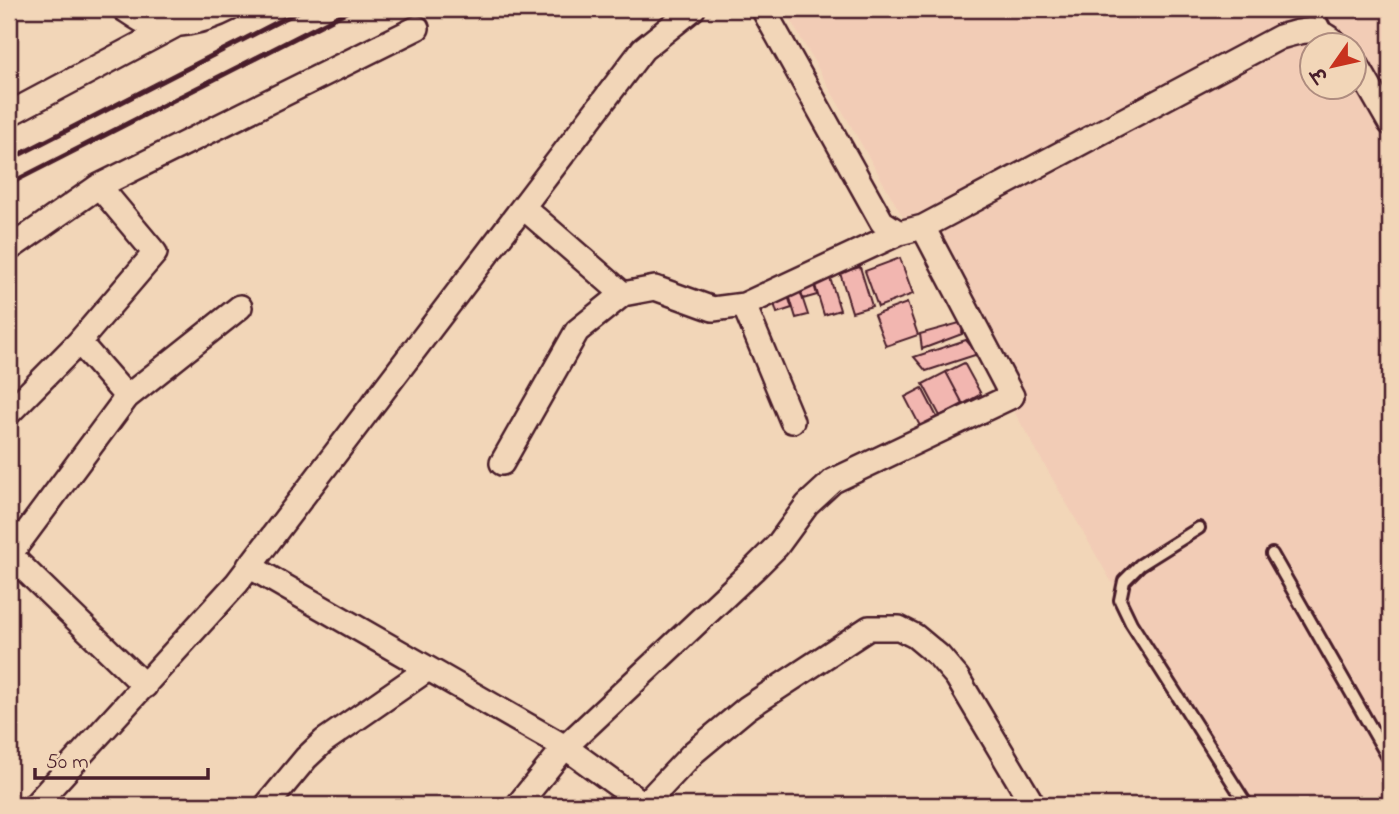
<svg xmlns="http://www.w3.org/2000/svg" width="1399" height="814" viewBox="0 0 1399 814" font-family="'Indie Flower','Playpen Sans Deva',sans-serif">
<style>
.built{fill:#f2ccb6;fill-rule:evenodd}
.building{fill:#f2b6b0;stroke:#4a1f2b;stroke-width:2}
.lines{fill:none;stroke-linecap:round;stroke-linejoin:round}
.lane-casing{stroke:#4a1f2b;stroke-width:16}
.street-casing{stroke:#4a1f2b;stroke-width:28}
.lane{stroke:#f2d6b8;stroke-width:10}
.street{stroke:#f2d6b8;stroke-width:23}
.rail{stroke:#4a1f2b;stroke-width:5}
</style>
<rect width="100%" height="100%" fill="#f2d6b8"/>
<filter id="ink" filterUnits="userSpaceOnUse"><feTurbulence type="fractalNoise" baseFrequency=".0143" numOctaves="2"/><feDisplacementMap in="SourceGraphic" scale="14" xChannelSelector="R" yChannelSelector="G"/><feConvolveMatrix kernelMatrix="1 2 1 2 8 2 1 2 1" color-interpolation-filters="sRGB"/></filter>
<g filter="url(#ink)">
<path class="built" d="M784,9h606v796h-151zM1312,46h42v42h-42z"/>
<path class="building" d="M900,258l13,36 -35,13 -13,-36z
M860,267l12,39 -20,6 -12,-39z
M830,278l10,32 -16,5 -10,-33z
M814,285l3,10 -14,4 -3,-10z
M800,291l8,24 -12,3 -7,-23z
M788,296l4,12 -15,5 -4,-13z
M907,303l11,32 -32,11 -12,-31z
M963,322l-1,12 -40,15 -2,-15z
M966,340l12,14 -52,17 -12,-14z
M964,363l17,31 -18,10 -17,-32z
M946,372l17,32 -23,12 -17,-32z
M922,388l15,29 -17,9 -15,-29z"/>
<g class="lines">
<defs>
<path id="lane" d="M1315,9l13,25
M1199,528l-59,37 -16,16 -4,19 11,23 116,182
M1272,554l118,207"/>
<path id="street" d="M124,9c6,4 13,9 19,12 25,10 63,0 86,-12
M763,9l119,213 17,11 24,-6 357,-190c26,-8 38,-11 59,9
M1354,60l36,63
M9,114l167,-89
M99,186l318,-158
M523,207l100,87
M9,249l90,-63 56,67 -76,89
M744,305l48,116
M9,413l70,-71 48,55
M502,463l75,-132 46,-37 32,-6 58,21 31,-4 155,-72
M10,555l135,131
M9,556l118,-159 113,-90
M249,566l316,181 80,58
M35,805l202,-222 406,-534 50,-40
M267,805l39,-47 18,-17 104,-72
M518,805l47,-58 189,-178 23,-23 30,-41 26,-24 179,-85 -89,-169
M644,805l50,-53 53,-44 122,-80h30l16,8 24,20 18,21 76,128"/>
</defs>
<use href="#lane" class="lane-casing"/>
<use href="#street" class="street-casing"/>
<use href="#lane" class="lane"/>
<use href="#street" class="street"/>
<path class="rail" d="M9,160l294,-151
M9,184l343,-175"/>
</g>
</g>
<rect width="1399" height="814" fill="none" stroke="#f2d6b8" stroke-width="35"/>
<rect x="18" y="18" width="1364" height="779" fill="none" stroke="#4a1f2b" stroke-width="2.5" filter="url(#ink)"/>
<g transform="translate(1333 66) rotate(236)"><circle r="33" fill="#f2d6b8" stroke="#af8d80" stroke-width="2"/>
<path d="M0-5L12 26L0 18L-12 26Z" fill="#c8321e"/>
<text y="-10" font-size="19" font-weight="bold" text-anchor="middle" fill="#4a1f2b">उ</text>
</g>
<path d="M35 768v10h173v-10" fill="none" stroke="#4a1f2b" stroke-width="3.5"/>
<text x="46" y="768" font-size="21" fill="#4a1f2b" stroke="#f2d6b8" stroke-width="5" paint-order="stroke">50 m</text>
</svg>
